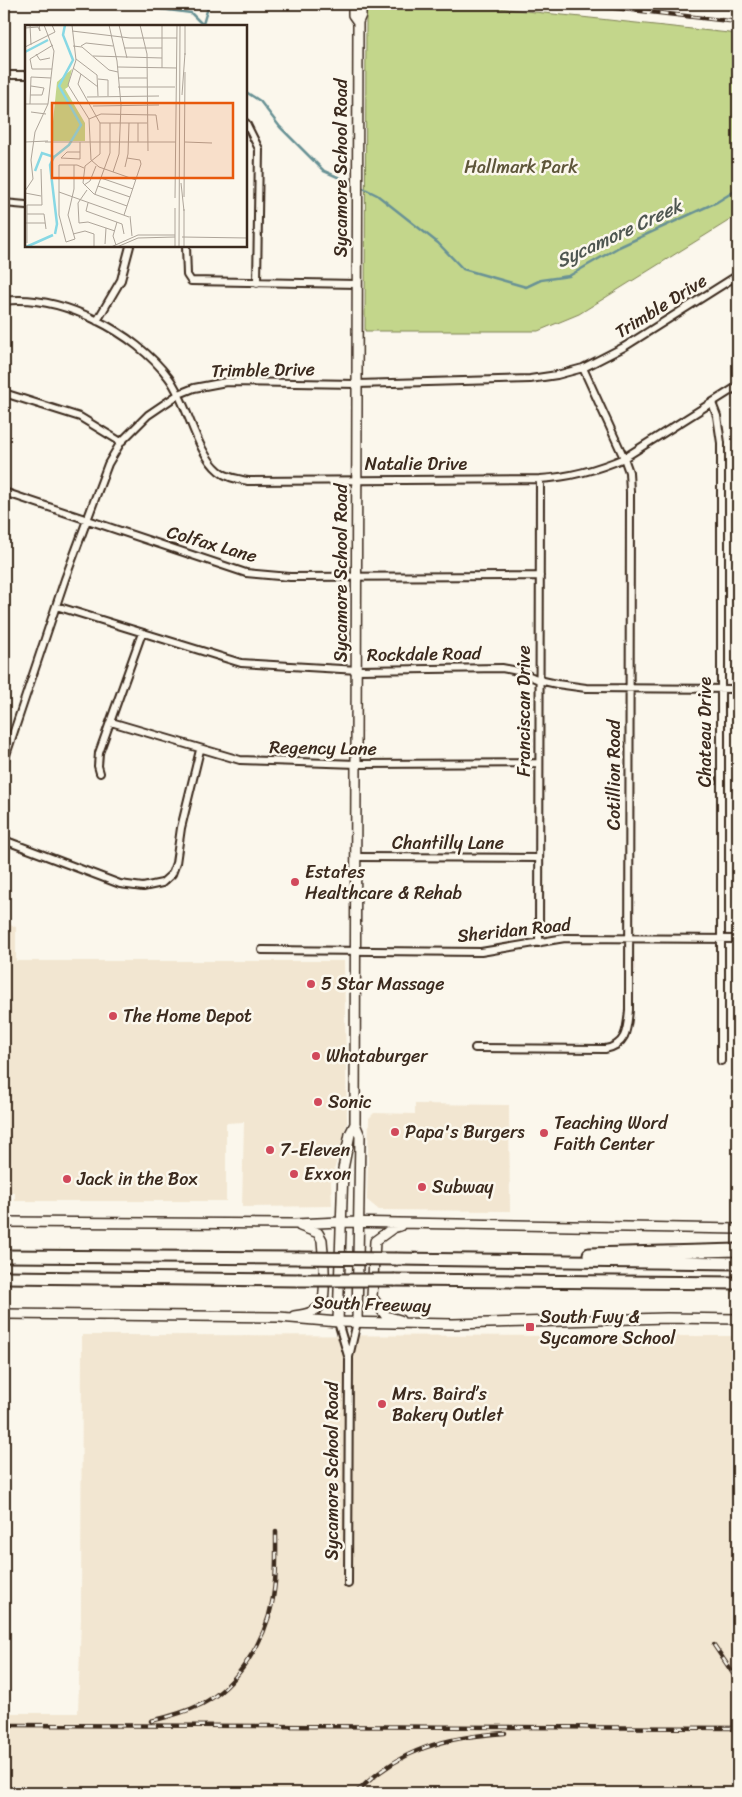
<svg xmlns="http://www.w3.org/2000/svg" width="742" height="1797" viewBox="0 0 742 1797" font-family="Sriracha,sans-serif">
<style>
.built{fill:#f2e6d1}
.green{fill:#c3d68b;stroke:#7f8054}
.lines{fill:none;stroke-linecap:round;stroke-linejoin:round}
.stream{stroke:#699295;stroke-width:2.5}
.street-casing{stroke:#3b2a1e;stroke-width:10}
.secondary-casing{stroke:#3b2a1e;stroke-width:12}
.highway-casing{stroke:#3b2a1e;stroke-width:15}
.street{stroke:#fbf7ec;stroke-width:6}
.secondary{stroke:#fbf7ec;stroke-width:9}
.highway{stroke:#fbf7ec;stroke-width:11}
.rail-casing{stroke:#3b2a1e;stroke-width:4.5}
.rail{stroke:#fbf7ec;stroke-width:2.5;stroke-dasharray:8;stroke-linecap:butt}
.highway-bridge-casing{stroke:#3b2a1e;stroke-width:15;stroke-linecap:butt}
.highway-bridge{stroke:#fbf7ec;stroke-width:11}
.poi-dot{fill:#d1495b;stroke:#fbf7ec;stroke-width:2}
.labels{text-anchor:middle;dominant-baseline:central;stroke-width:5;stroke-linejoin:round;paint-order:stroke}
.park-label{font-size:18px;fill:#5d5539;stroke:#fbf7ec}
.street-label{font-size:18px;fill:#3b2a1e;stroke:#fbf7ec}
.poi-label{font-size:18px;fill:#3b2a1e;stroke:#fbf7ec;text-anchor:start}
.water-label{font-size:19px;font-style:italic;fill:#4e5650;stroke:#fbf7ec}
.inset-river{fill:none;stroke:#88d8e4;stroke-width:2.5}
.inset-road{fill:none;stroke:#aea59a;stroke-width:1}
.view{fill:#e8590c;fill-opacity:0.15;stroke:#e8590c;stroke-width:2.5}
.inset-edge{fill:none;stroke:#3b2a1e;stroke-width:2.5}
</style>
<rect width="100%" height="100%" fill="#fbf7ec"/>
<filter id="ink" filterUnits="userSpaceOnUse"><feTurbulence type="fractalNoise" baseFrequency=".02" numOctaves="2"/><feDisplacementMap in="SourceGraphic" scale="10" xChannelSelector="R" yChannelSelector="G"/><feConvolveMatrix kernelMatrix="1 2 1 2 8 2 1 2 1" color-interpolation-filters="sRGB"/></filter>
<g filter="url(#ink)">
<path class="built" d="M4,923l12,4v34h328l3,162 -16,58 1,25 -90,1 2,-85 -18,1v78h-211v-8l-11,-1z
M415,1104l94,1 1,106 -131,-1 -12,-10 2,-82 5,-5 41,1z
M82,1335l656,1v457h-734v-80h74l3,-95z"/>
<path class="green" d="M366,4h95l277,30v181l-159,99 -41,17h-173z"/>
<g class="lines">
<path class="stream" d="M143,4l3,3 45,6 13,13
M203,24l6,-20
M246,92l14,9 20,26 44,44 32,14
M361,187l16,8 61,48 25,26 63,18 15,-7 28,-4 50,-29 98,-45 21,-13"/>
<defs>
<path id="street" d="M4,75h22
M246,123l13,26 -2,134
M4,203l22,2
M186,246l1,29 4,6 166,3
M4,301c57,-7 131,31 165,77 20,27 26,73 50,93 8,7 19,8 29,10l292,-2c30,-2 57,-9 84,-21l114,-72
M97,321l24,-41 9,-34
M4,393l76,24 41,25
M712,403l5,13 4,27v618
M4,492l242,81 44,4 250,-1
M56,606l185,57 117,7 144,-2 16,3 21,9 18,4 29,4 152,1
M111,722l129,38 117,4 182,-1
M4,761l61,-182 43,-115 13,-22 27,-27 31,-21 15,-6 32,-6 131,2 173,-5 27,-4 26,-7 41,-21 114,-72
M100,773l-2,-7 1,-13 43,-120
M4,840l116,44 23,3 19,-4 10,-9 4,-11 5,-35 19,-78
M357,857l182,1
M539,943l1,-464
M262,950l219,2 84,-14 173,1
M475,1048l130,1c22,-4 22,-20 24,-39l1,-518 -1,-20 -5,-14 -41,-90
M338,1322l10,34
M348,1584l1,-227 8,-35"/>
<path id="secondary" d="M353,4v11l5,7
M4,1222l291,2 45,-2 398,7
M4,1314l275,3 59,5 115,2 214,-6 71,1
M294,1316c8,-1 24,-4 28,-13 5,-13 1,-49 0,-63l-4,-7 -18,-7
M400,1320l-14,-4 -14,-19 3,-56 18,-13 7,-2
M338,1322l5,-153 7,-35 5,-10
M357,1322l3,-186 -5,-12 3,-1102 3,-7v-11"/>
<path id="highway" d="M589,1254l149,-4
M4,1256l294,2
M396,1259l342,4
M4,1277l294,3
M395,1280l343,3"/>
</defs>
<use href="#street" class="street-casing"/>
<use href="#secondary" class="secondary-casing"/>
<use href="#highway" class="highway-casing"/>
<use href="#street" class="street"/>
<use href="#secondary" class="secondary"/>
<use href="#highway" class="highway"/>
<defs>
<path id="rail" d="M580,4l158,18
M714,1645l24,36
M151,1721c17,-4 35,-9 51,-17 35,-18 63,-63 70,-101 5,-24 4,-48 4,-72
M4,1725l734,3
M356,1793c43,-44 89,-56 149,-60"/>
</defs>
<use href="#rail" class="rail-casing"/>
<use href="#rail" class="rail"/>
<defs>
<path id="highway-bridge" d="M298,1258l98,1
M298,1280h97"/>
</defs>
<use href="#highway-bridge" class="highway-bridge-casing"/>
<use href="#highway-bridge" class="highway-bridge"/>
</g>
</g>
<g class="poi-dot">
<circle cx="295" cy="882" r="5"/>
<circle cx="311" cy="984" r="5"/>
<circle cx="113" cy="1016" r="5"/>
<circle cx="316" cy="1056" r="5"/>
<circle cx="318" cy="1102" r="5"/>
<circle cx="395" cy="1132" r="5"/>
<circle cx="544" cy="1133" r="5"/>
<circle cx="270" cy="1150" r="5"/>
<circle cx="294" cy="1174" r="5"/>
<circle cx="67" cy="1179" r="5"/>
<circle cx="422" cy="1187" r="5"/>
<rect x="525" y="1322" width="10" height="10" rx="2.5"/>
<circle cx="382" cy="1404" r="5"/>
</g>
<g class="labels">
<g class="park-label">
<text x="521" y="167">Hallmark Park</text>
</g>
<g class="street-label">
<text transform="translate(341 168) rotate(-90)">Sycamore School Road</text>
<text transform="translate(661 306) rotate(-32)">Trimble Drive</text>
<text transform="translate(263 370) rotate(-1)">Trimble Drive</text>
<text x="416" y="464">Natalie Drive</text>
<text transform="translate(212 544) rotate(16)">Colfax Lane</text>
<text transform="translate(341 573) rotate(-90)">Sycamore School Road</text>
<text transform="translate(424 654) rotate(-1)">Rockdale Road</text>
<text transform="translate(524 711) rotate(-90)">Franciscan Drive</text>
<text transform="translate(705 732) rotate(-90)">Chateau Drive</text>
<text transform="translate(323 748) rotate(1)">Regency Lane</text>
<text transform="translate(614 775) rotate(-90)">Cotillion Road</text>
<text x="448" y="843">Chantilly Lane</text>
<text transform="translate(514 930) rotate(-6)">Sheridan Road</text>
<text transform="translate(372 1304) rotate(2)">South Freeway</text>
<text transform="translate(332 1471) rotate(-90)">Sycamore School Road</text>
</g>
<g class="poi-label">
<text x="305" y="872">Estates<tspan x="305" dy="21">Healthcare &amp; Rehab</tspan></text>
<text x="321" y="984">5 Star Massage</text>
<text x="123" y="1016">The Home Depot</text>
<text x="326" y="1056">Whataburger</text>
<text x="328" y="1102">Sonic</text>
<text x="554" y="1123">Teaching Word<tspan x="554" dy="21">Faith Center</tspan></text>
<text x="405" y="1132">Papa's Burgers</text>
<text x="280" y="1150">7-Eleven</text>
<text x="304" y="1174">Exxon</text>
<text x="77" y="1179">Jack in the Box</text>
<text x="432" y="1187">Subway</text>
<text x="540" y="1317">South Fwy &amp;<tspan x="540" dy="21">Sycamore School</tspan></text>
<text x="392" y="1394">Mrs. Baird’s<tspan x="392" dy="21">Bakery Outlet</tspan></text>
</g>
<g class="water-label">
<text transform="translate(619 233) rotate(-25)">Sycamore Creek</text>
</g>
</g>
<g transform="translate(25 25)">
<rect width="222" height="222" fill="#fbf7ec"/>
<path d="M47,44l-4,18 -3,2 20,34v18h-34l6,-59z" fill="#c3d68b"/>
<path class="inset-river" d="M0,27l23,-12M10,146l7,-18 12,4M30,209l2,-10 -7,-59 4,-8 15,-12 12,-20 -22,-39 14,-26 -10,-25 2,-10M1,222l27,-12"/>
<path class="inset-road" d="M5,0l1,20M47,0l4,35 -8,25 21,34 2,41 8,7 37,13M84,0l8,36 4,44 -2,49 -6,18M94,0l8,33M115,0l7,29 1,97M0,3l13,-1 2,4 -1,-6M47,6l58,7h47M48,21l9,1 27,23 9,2M56,21l5,-3 27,3M0,22l30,-15 -3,-7M99,23h38M11,29l4,6 10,-2M160,30v-30M68,31l69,2M51,34l21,16 1,21M93,42l59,1M48,43l25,19M137,43v-43M27,44h-20l-2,-10 23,-14M56,49l-3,10 22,39v31l-15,12 -2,17 11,11 33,12M93,53h29M73,54l10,1v16M93,62h57M5,70h12l2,-7 -13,-2M157,70l3,-42M62,72l72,-1M0,79h23M5,79l1,-27 20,1M68,81l66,-1M6,87l15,2M64,94l12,-5 55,1 2,15M75,98h47M0,117l23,-1M20,117h131M113,117v-19M160,117l27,1M55,127h-13l-6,6 19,1v-17M49,140v24l-6,26 7,24 -9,3 -7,-27v-50h18l7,3M100,142l3,-13 1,-31M76,153l32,11M156,158l3,28M59,160l6,-4 6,-15M73,161l32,11M62,165l-9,13 1,20 9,-1 27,9M0,166l8,-12 -2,-19 4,-28 13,-28 6,-53 -10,-26M34,167l70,25M0,168l16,3M70,169l15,-41v-30M159,172l1,-125M150,173l2,-173M63,178l-2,8 36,13 2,10M159,184v38M2,189h17l2,15M99,190l17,-51 -1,-4 -13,-2M105,191l2,20M0,198h20M48,209l12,-3 9,3v13M157,212l66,1M2,218v-38h15l-1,-36M80,219l1,-16M91,220l-3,-9 4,-14M86,222l27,-12h37M92,222l21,-9 37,-1M150,222v-39M154,222l1,-222"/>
<path class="view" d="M27,78h181v75h-181z"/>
<rect width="222" height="222" class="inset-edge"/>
</g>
<rect width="742" height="1797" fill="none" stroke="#fbf7ec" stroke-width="20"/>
<rect x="10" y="10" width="722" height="1777" fill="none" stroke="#3b2a1e" stroke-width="2" filter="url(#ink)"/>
</svg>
